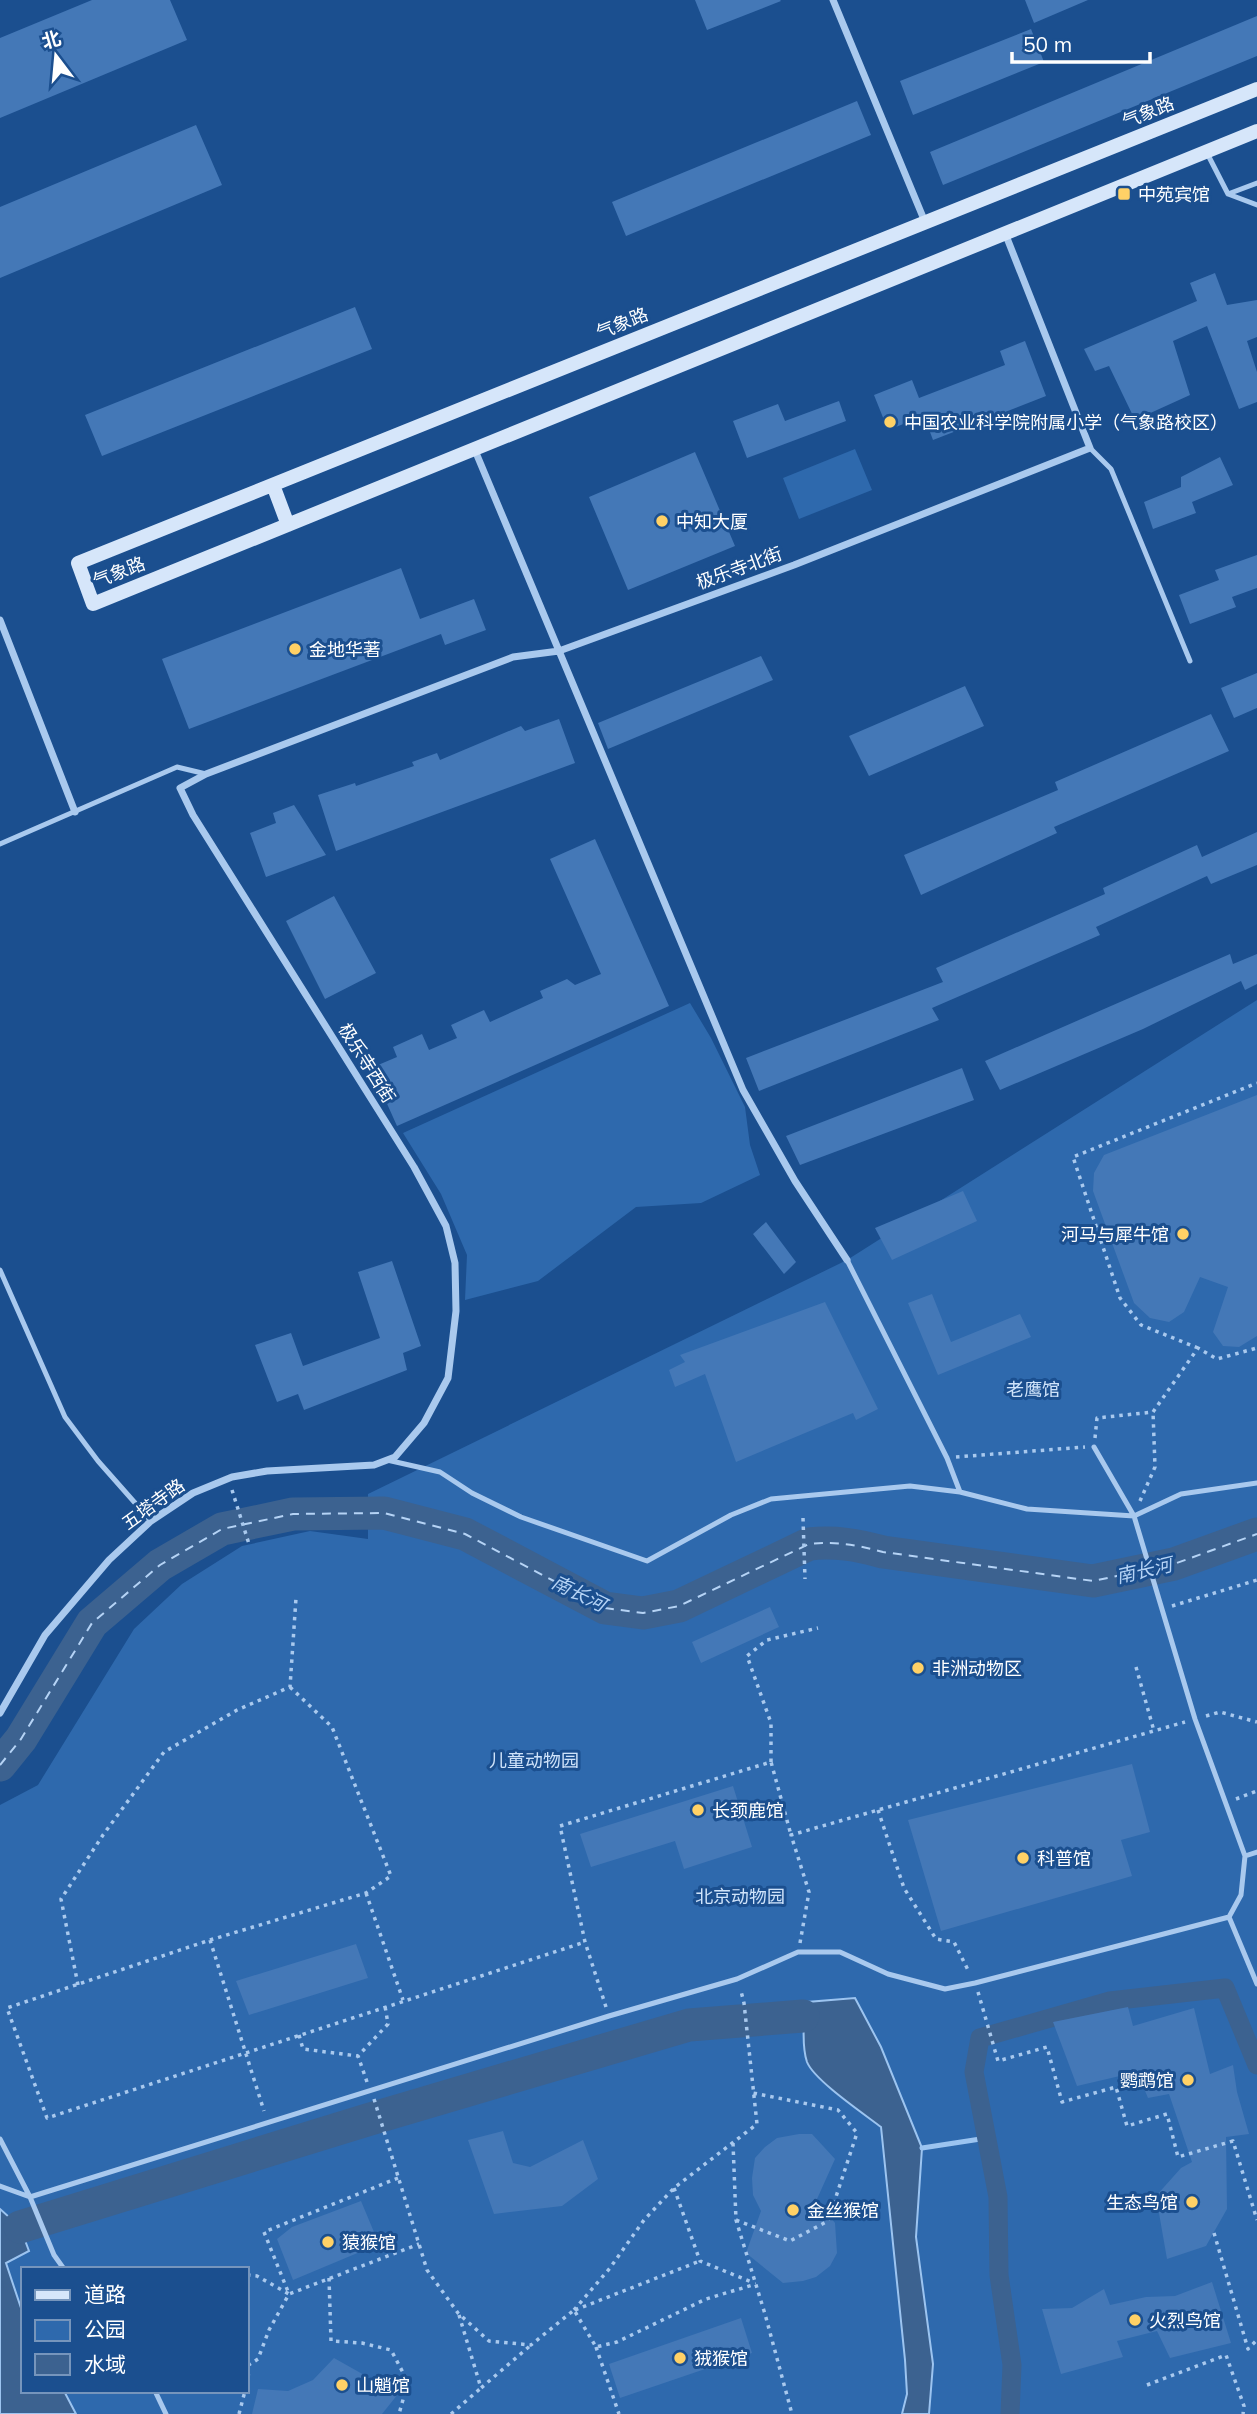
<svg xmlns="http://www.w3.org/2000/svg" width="1257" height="2414" viewBox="0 0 1257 2414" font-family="Mulish,'Noto Sans SC',sans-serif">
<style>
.green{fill:#2e69ad;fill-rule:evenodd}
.water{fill:#3c6290;stroke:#9cc4f0;stroke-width:2}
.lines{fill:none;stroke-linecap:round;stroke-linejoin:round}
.stream{stroke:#9cc4f0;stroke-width:5}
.canal{stroke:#3c6290;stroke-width:19}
.river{stroke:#3c6290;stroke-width:33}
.ferry{stroke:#b5d3f5;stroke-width:2;stroke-dasharray:9 7;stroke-linecap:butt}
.building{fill:#4478b7}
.path{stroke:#a9c9ee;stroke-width:3.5;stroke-dasharray:3.5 5;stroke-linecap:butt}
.lane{stroke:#a9c9ee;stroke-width:5}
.street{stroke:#a9c9ee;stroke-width:7}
.secondary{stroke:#d6e6fa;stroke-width:14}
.poi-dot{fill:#ffd166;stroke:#1b4f8f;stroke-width:2.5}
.labels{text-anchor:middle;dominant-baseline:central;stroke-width:6;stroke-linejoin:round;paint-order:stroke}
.street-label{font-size:18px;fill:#fff;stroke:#1b4f8f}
.poi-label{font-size:18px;fill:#fff;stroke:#1b4f8f;text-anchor:start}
.park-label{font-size:18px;fill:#cfe3fa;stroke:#1b4f8f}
.water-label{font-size:19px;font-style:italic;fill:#b5d3f5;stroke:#1b4f8f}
</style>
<rect width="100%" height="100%" fill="#1b4f8f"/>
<path class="green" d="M855,449l17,41 -73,29 -16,-41z
M1257,1000v1414h-1257v-609l38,-20 96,-156 48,-45 60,-38 68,-15 58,8v-45l479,-234zM23,2269h224v122h-224z
M690,1003l21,35 34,69 5,38 10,30 -59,28 -65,4 -98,74 -73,19 2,-45 -26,-61 -38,-61z"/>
<path class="water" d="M855,1998l26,49 41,101 -6,89 17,127 -4,50h-27l5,-20 -2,-34 -24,-233c-17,-13 -67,-47 -74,-65 -5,-15 -4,-45 0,-60z
M0,2209l20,18 9,24 -23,12 17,51v77h41l12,23h-76z"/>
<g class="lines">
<path class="stream" d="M922,2148l65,-10"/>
<path class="canal" d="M1010,2414l2,-49 -13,-90 -1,-78 -24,-125 6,-34 130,-37 115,-13 32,77"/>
<path class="river" d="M0,1765l21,-26 71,-116 68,-58 62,-36 71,-15 91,-1 81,21 140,74 38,5 36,-7 130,-62c26,-3 48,1 74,8l210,29 81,-17 83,-30
M20,2227l347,-107 322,-95 114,-9"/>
<path class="ferry" d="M0,1765l21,-26 71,-116 68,-58 62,-36 71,-15 91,-1 81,21 140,74 38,5 36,-7 130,-62c26,-3 48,1 74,8l210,29 81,-17 83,-30"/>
</g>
<path class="building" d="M92,0h78l17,40 -187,78v-80z
M695,0h85l1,1 -74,29z
M1025,0h63l-54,23z
M1257,16v40l-314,129 -13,-33z
M1031,29l13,33 -131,53 -13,-34z
M857,101l14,34 -245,101 -14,-34z
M196,125l26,60 -222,93v-71z
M1215,273l12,32 30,-5v37l-10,4 10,31v30l-18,7 -32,-83 -34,15 17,54 -55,25 -26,-54 -14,5 -11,-22 113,-48 -7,-18z
M355,307l17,42 -270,107 -17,-41z
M1025,341l21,55 -113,44 -9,-24 -36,14 -14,-35 38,-15 7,18 86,-33 -5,-14z
M839,401l7,20 -99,37 -14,-37 45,-17 7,17z
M695,452l40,94 -107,44 -39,-93z
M1220,457l13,28 -41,17 4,11 -43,16 -9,-27 37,-15v-10z
M1257,555v33l-25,9 4,10 -46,17 -11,-29 40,-15 -4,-10z
M401,568l19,51 54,-20 12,31 -41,15 -4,-11 -252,95 -27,-70z
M761,656l12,24 -165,69 -10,-26z
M1257,673v35l-23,10 -13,-30z
M965,686l19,40 -115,50 -20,-40z
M1211,714l18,37 -175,76 3,6 -136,62 -17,-40 154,-65 -3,-8z
M559,719l16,44 -239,88 -18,-56 37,-12 1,3 58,-20 -2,-4 25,-9 3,7 81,-34 4,5z
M294,805l32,50 -60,22 -16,-44 26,-10 -3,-10z
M1257,832v33l-46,19 -4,-8 -111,51 4,8 -168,73 7,12 -180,71 -13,-33 197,-76 -7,-14 169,-74 -2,-6 94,-43 5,12z
M595,839l74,167 -272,120 -26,-58 26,-11 -4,-10 29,-13 7,16 28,-12 -6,-13 33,-15 6,12 53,-24 -3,-7 27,-12 8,6 26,-11 -51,-115z
M334,896l42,77 -51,26 -39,-78z
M1230,954l3,10 24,-10v30l-12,6 -4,-9 -98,48 -143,61 -15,-29z
M962,1068l12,32 -174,65 -14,-29z
M1257,1095v241l-18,11 -16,-1 -10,-14 15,-45 -28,-10 -16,35 -15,10 -19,-4 -16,-15 -41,-112 1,-18 10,-18z
M963,1191l14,30 -85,39 -17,-32z
M766,1222l30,40 -12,12 -31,-40z
M392,1261l29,85 -18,7 4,17 -103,40 -6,-16 -21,8 -22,-57 36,-12 12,33 77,-28 -22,-66z
M932,1294l19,48 69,-28 11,23 -93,38 -30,-72z
M825,1302l53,107 -22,11 -3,-7 -117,49 -31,-88 -30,13 -6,-17 16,-8 -5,-7z
M770,1607l9,20 -78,36 -9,-21z
M1132,1764l18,68 -29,8 11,36 -191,55 -33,-111z
M733,1786l19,61 -68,22 -9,-28 -84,26 -11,-33z
M356,1944l12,34 -119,37 -13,-34z
M1128,2007l5,19 61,-18 16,66 23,-9 4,27 12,42 -23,3 1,72 -21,37 -39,13 -11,-63 25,-28 11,-6 -23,-68 -21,4 -11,-26 -60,14 -24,-64z
M503,2131l10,32 17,4 53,-27 15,39 -36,27 -68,8 -26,-74z
M799,2134h13l23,25 -18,40 18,24 2,30 -7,13 -14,11 -13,4 -20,2 -37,-30 15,-42 -8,-16 -1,-17 3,-20 10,-11 12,-9z
M361,2201l18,43 -86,36 -16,-41 15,-12z
M1212,2282l19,61 -61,15 -13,-27 -40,10 6,16 -62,17 -19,-65 30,-1 32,-19 6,16 36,-8 29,-1z
M741,2318l11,35 -132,45 -11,-34z
M334,2358l64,36 -16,20h-130l6,-25 30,2 25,-11z"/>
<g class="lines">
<path class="path" d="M1198,1348l-57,-23 -21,-27 -47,-141 184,-74
M1095,1438l2,-20 56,-6 45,-64 19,11 40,-11
M956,1457l129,-10
M232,1490l17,54
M1140,1501l15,-34 -2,-55
M803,1518l2,61
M1172,1606l85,-26
M1136,1667l18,64
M290,1687l42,40 59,149 -25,17 -156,47 -203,68 40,110 538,-176
M1206,1716l14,-4 37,10
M771,1762v-39l-24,-67 20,-16 51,-12
M1236,1799l21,-8
M878,1810l26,78 32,51 18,3 15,30
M366,1893l37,107
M210,1940l54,171
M800,1943l9,-51 -18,-57 394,-113
M78,1985l-17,-86 42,-64 61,-83 73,-42 53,-23 6,-89
M978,1992l20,69 49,-14 15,55 54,-15 11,39 40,-12 11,43 55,-16 24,79
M606,2007l-21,-65 -25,-116 211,-64 20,73
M299,2035l4,14 55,7
M367,2082l-9,-26 30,-32 -3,-18
M374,2099l53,171 31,43 31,28 42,4 43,-35 22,37 21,-5 89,-43 50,-15
M733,2143l3,77 29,94 27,100
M398,2178l-134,54 25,62 130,-50
M674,2188l26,73 54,22
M736,2220l54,21 38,-20 29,-88 -19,-23 -85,-17
M1214,2233l34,116 9,-9
M247,2275l10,1 32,18 -20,36 -11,29 -11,7
M329,2278l2,63 31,2 29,7 17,32 -9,32
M574,2310l36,-42 34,-48 30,-32 83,-64 -13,-121 -3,-12
M575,2310l125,-49
M459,2315l22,73 50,-43
M596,2347l23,67
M247,2373l2,3 -2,8
M1147,2385l79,-30 18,51 -1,8
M239,2414l6,-23
M451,2414l30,-26"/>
<path class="lane" d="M1207,153l21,41 29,-11
M1228,194l29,11
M1090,448l21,21 79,192
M0,844l177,-77 29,7
M847,1260l100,198 13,34 67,17 107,7 47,-22 76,-11
M0,1270l65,147 33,44 53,60
M1094,1447l40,69 61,203 50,137 -4,39 -12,22 28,67
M387,1460l53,12 32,21 49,24 126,44 84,-46 40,-16 139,-13 50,6
M1245,1856l12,-4
M0,2139l30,58 24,58 10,14
M0,2186l30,11 579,-181 128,-37 61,-27h42l48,22 57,15 30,-6 254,-66
M155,2391l11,23"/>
<path class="street" d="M833,0l92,222
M474,448l269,642 52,91 52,79
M0,620l75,192
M0,1713l45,-78 64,-75 42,-39 42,-28 39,-16 35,-6 107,-6 21,-8 29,-34 24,-45 8,-67 -1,-48 -9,-37 -32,-59 -221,-352 -13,-27 26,-14 307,-117 46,-6 235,-86 296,-117 -85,-215"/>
<path class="secondary" d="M1257,89l-1179,474 15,41 1164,-473
M273,485l15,40"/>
</g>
<g class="poi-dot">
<rect x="1117" y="187" width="14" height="14" rx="3.5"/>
<circle cx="890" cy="422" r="7"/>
<circle cx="662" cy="521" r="7"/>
<circle cx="295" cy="649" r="7"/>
<circle cx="1183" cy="1234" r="7"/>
<circle cx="918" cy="1668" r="7"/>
<circle cx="698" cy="1810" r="7"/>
<circle cx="1023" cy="1858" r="7"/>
<circle cx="1188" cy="2080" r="7"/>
<circle cx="1192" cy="2202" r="7"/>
<circle cx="793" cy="2210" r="7"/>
<circle cx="328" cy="2242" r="7"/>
<circle cx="1135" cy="2320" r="7"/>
<circle cx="680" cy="2358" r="7"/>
<circle cx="342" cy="2385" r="7"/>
</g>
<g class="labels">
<g class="street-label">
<text transform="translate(1148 112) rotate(-22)">气象路</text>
<text transform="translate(622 323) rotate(-22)">气象路</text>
<text transform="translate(739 568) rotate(-20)">极乐寺北街</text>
<text transform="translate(119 572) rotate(-21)">气象路</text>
<text transform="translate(367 1063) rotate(58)">极乐寺西街</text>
<text transform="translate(153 1504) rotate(-36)">五塔寺路</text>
</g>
<g class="poi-label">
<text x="1138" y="194">中苑宾馆</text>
<text x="904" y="422">中国农业科学院附属小学（气象路校区）</text>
<text x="676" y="521">中知大厦</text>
<text x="309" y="649">金地华著</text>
<text x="1169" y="1234" text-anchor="end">河马与犀牛馆</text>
<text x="932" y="1668">非洲动物区</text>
<text x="712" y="1810">长颈鹿馆</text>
<text x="1037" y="1858">科普馆</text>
<text x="1174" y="2080" text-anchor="end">鹦鹉馆</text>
<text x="1178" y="2202" text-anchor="end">生态鸟馆</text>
<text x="807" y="2210">金丝猴馆</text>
<text x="342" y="2242">猿猴馆</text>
<text x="1149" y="2320">火烈鸟馆</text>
<text x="694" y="2358">狨猴馆</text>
<text x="356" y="2385">山魈馆</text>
</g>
<g class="park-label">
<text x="1033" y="1389">老鹰馆</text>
<text x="534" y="1760">儿童动物园</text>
<text x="740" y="1896">北京动物园</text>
</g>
<g class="water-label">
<text transform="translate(1144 1570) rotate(-13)">南长河</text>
<text transform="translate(579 1593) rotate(26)">南长河</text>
</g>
</g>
<rect x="21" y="2267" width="228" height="126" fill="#1b4f8f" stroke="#7695bc" stroke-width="2"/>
<rect x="35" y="2290" width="35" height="10" fill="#d6e6fa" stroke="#7695bc" stroke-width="2"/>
<text x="84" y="2302" font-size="21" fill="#ffffff">道路</text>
<rect x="35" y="2320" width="35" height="21" fill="#2e69ad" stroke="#7695bc" stroke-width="2"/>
<text x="84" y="2337" font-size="21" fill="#ffffff">公园</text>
<rect x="35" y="2354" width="35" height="21" fill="#3c6290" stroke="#7695bc" stroke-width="2"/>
<text x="84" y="2372" font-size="21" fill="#ffffff">水域</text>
<g transform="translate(56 56) rotate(344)" stroke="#1b4f8f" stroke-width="5" paint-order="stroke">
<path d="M0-5L12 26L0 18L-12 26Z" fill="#ffffff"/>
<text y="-10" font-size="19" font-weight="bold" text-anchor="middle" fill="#ffffff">北</text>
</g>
<path d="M1012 52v10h138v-10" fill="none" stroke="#ffffff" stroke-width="3.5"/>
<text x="1023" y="52" font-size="21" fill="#ffffff" stroke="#1b4f8f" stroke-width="5" paint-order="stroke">50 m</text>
</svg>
